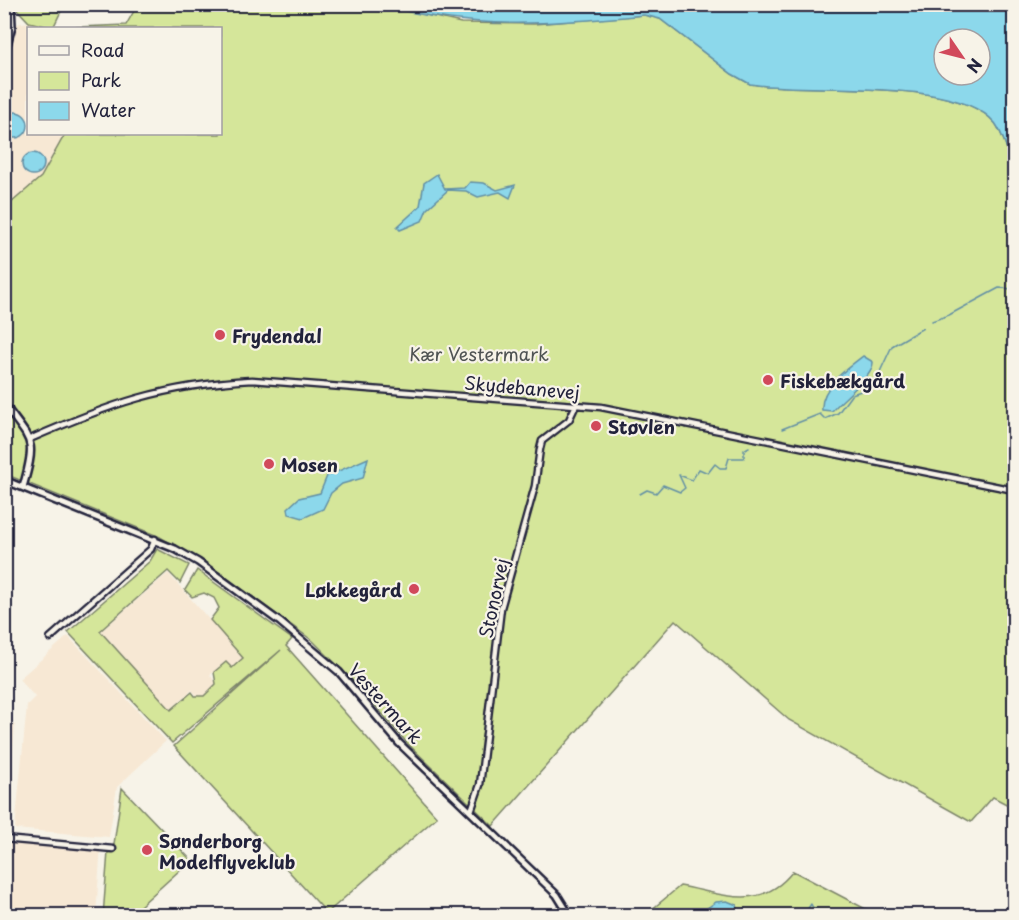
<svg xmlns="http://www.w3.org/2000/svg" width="1019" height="920" viewBox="0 0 1019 920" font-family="'Playpen Sans',sans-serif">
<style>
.built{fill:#f7e8d4}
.green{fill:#d5e69a;stroke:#7c846a;stroke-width:1.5}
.water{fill:#8cd8eb;stroke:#628fa5;stroke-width:1.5;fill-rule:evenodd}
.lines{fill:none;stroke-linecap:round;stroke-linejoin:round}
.stream{stroke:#628fa5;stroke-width:1.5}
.minor-casing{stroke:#22223b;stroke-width:9}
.tertiary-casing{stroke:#22223b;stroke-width:10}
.minor{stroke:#f7f3e8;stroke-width:4.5}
.tertiary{stroke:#f7f3e8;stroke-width:5}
.poi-dot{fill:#d1495b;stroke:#f7f3e8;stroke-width:2}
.labels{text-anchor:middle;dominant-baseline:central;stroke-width:4.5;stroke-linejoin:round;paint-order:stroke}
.poi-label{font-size:18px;font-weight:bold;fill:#22223b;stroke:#f7f3e8;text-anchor:start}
.park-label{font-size:18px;fill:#4f5353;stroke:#f7f3e8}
.street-label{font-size:18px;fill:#22223b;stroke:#f7f3e8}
</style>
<rect width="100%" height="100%" fill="#f7f3e8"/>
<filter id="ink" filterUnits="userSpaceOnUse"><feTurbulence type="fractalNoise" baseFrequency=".0167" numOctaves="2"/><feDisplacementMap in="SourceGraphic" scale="12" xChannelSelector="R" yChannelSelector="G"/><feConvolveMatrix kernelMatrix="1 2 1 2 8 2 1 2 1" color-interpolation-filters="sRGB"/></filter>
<g filter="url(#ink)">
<path class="built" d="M29,22l25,6h-26v106h37l-24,43 -36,32v-148l11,-37z
M168,573l75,85 -12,11 -7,-6 -14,12 8,10 -17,15 -9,-10 -22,20 -69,-79z
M68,636l98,105 -49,46 -8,50 -94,-8 12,-124 8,-8 -16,-18z
M5,725h10l-9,110 95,9 -5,71 -91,1z"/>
<path class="green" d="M138,4h145l14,4 16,-4 70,1 78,18 73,1 110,-9 16,4 72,55 18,10c60,10 206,-8 245,39 9,12 14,33 19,47v638l-21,-11 -22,25 -182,-102 -114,-100 -182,206 -85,-82 -48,-56 -47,-47 -93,-68 -60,-36 -155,-63 -1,-265 37,-32 24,-43h155v-106h-166l-25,-6 -16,-17h51l-11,23 73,-3z
M157,549l32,16 -9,18 -12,-12 -68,60 71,79 21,-18 3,4h9l12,-12 -2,-12 12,-10 6,6 11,-10 -33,-38 9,-12 -5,-10 -10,-5 -12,4 -7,-7 12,-20 95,69 -6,7 151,171 -110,96 -153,-167 107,-96 -109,93 -104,-111 82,-71z
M122,788l69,72 -61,55 -27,1 5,-64 5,-1z
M793,871l84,44h-142l2,-10 -35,6 -5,4 -53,1 36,-30c45,8 81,26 113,-15z"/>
<path class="water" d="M383,5h631v165c-5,-14 -10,-35 -19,-47 -39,-47 -185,-29 -245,-39l-18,-10 -72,-55 -16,-4c-88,9 -175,16 -261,-10zM944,39h36v36h-36z
M2 125a13 13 0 1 1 26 0a13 13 0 1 1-26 0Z
M22 164a11 11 0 1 1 22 0a11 11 0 1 1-22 0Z
M437,174l8,15 20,-1 5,-6 14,1 13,7 18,-5 -5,13 -10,-6 -22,5 -12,-6 -18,-1 -21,19 -5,12 -22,9 -3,-3 23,-21 4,-23z
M863,356l10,6c1,13 -31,37 -41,49l-10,-1c-2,-22 25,-42 41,-54z
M368,458l-5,20 -21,6 -11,9 -8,16 -20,9 -14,-4 -1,-6 11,-10 21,-5 7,-17z
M727,901l10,4 -2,10h-38l19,-13z"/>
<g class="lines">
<path class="stream" d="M932,321l17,-6 50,-27 15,1
M782,429l38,-15 5,5 13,-6 14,-19 15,-5 11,-13 14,-30 31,-18
M640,494l7,-4 9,3 7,-8 17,7 5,-4 -6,-13 13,5 7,-11 9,4 7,-9 5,4h6l3,-10h15v-8l5,-3
M803,916l8,-12 2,4 19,8"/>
<defs>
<path id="minor" d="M30,439c80,-35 133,-54 222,-59l349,27 413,83
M50,638l101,-89 4,-10
M471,811l9,-26 21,-177 34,-122 5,-37 2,-8 27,-21 7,-15
M4,839l109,10"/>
<path id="tertiary" d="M4,56l8,-30 -1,-22
M4,404c28,39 33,34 19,83
M4,480l171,69 23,13 82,60 59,50 60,71 158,152 13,21"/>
</defs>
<use href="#minor" class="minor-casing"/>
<use href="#tertiary" class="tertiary-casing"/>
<use href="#minor" class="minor"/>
<use href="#tertiary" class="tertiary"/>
</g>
</g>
<g class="poi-dot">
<circle cx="220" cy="335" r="6"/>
<circle cx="768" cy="380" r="6"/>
<circle cx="596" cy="426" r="6"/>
<circle cx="269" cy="464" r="6"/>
<circle cx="414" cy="589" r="6"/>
<circle cx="147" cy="850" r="6"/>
</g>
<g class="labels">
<g class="poi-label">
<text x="232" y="335">Frydendal</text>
<text x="780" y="380">Fiskebækgård</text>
<text x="608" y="426">Støvlen</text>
<text x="281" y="464">Mosen</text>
<text x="402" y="589" text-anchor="end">Løkkegård</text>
<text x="159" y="840">Sønderborg<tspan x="159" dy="21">Modelflyveklub</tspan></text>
</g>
<g class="park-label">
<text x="479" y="353">Kær Vestermark</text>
</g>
<g class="street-label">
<text transform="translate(522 387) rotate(5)">Skydebanevej</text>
<text transform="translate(493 598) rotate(-78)">Stonorvej</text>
<text transform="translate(386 703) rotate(48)">Vestermark</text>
</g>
</g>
<rect width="1019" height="920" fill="none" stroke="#f7f3e8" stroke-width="24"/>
<rect x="12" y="12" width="995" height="896" fill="none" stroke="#22223b" stroke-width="2" filter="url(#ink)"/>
<rect x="27" y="27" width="195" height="108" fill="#f7f3e8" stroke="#a29fa3" stroke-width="1.5"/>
<rect x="39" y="46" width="30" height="9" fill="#f7f3e8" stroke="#a29fa3" stroke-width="1.5"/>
<text x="81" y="57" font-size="18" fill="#22223b">Road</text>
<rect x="39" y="72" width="30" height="18" fill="#d5e69a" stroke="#a29fa3" stroke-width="1.5"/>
<text x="81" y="87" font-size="18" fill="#22223b">Park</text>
<rect x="39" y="102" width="30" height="18" fill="#8cd8eb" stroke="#a29fa3" stroke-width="1.5"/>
<text x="81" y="117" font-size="18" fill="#22223b">Water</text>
<g transform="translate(962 57) rotate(125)"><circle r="28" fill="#f7f3e8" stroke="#a29fa3" stroke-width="1.5"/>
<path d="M0-4.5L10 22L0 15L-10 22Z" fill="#d1495b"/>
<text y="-9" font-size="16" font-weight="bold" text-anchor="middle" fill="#22223b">N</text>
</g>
</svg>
